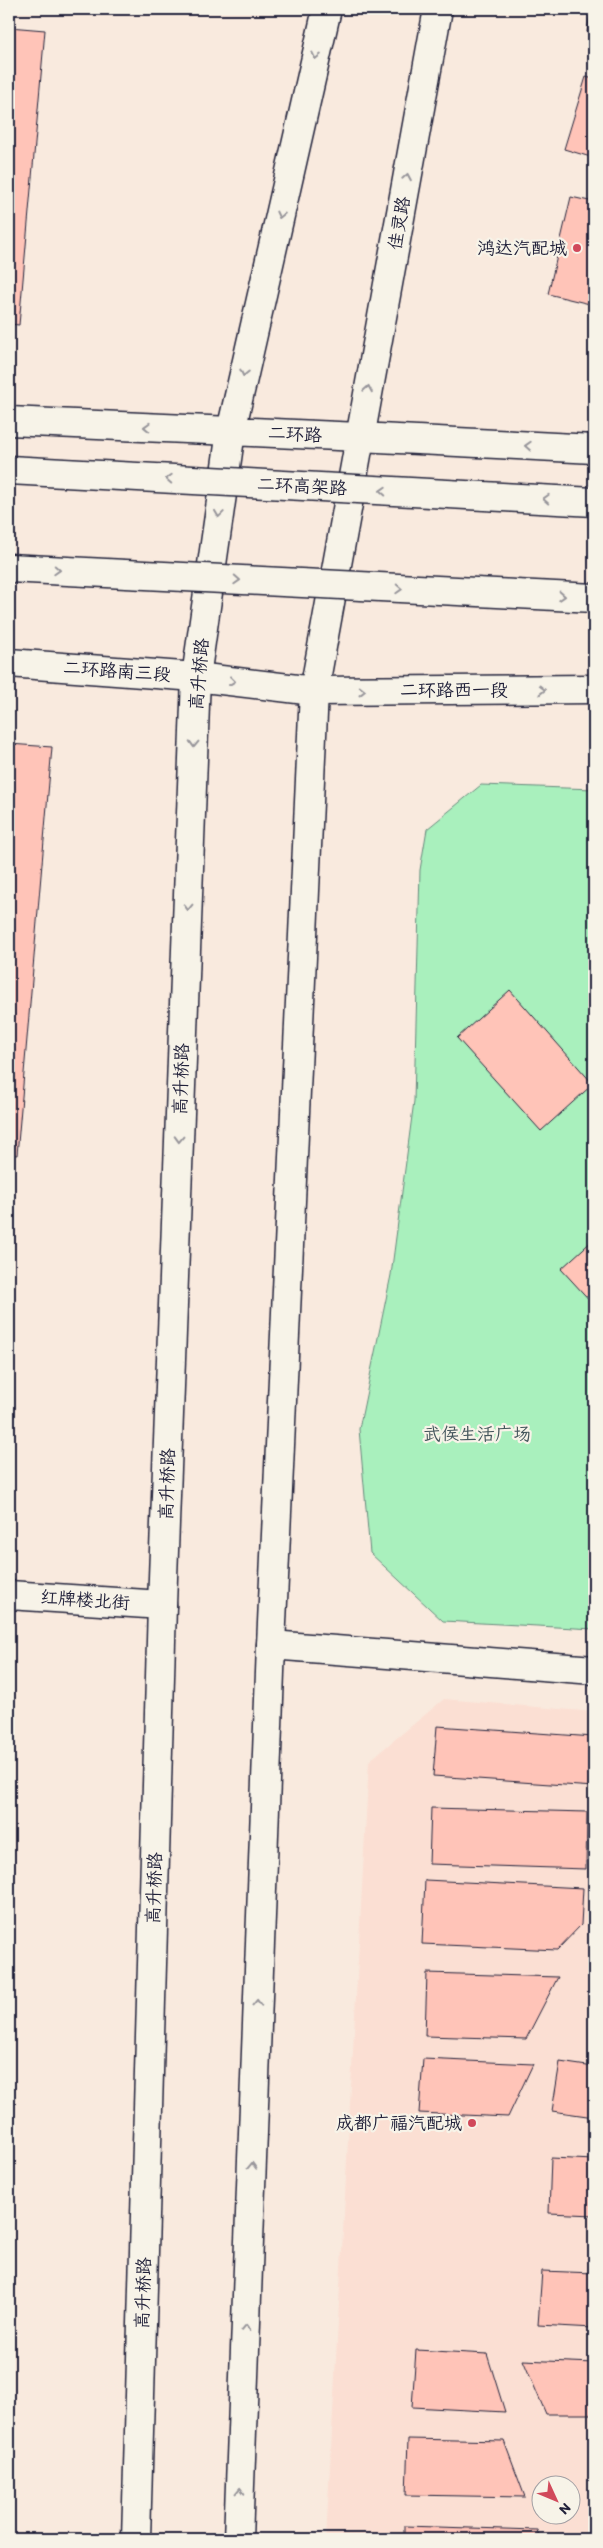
<svg xmlns="http://www.w3.org/2000/svg" width="603" height="2548" viewBox="0 0 603 2548" font-family="Itim,'LXGW WenKai TC',sans-serif">
<style>
.built{fill:#fbdfd3;fill-rule:evenodd}
.green{fill:#a9f0bd;stroke:#66897c}
.building{fill:#ffc4b8;stroke:#22223b}
.lines{fill:none;stroke-linecap:round;stroke-linejoin:round}
.minor-casing{stroke:#22223b;stroke-width:31}
.secondary-casing{stroke:#22223b;stroke-width:31}
.primary-casing{stroke:#22223b;stroke-width:31}
.minor{stroke:#f7f3e8;stroke-width:28}
.secondary{stroke:#f7f3e8;stroke-width:28}
.primary{stroke:#f7f3e8;stroke-width:28}
.trunk-bridge-casing{stroke:#22223b;stroke-width:31;stroke-linecap:butt}
.trunk-bridge{stroke:#f7f3e8;stroke-width:28}
.oneway{stroke:#97959a}
.poi-dot{fill:#d1495b;stroke:#f7f3e8;stroke-width:2}
.labels{text-anchor:middle;dominant-baseline:central;stroke-width:4.5;stroke-linejoin:round;paint-order:stroke}
.street-label{font-size:18px;fill:#22223b;stroke:#f7f3e8}
.poi-label{font-size:18px;fill:#22223b;stroke:#f7f3e8;text-anchor:end}
.park-label{font-size:18px;fill:#44565c;stroke:#f7f3e8}
</style>
<rect width="100%" height="100%" fill="#f9eade"/>
<filter id="ink" filterUnits="userSpaceOnUse"><feTurbulence type="fractalNoise" baseFrequency=".02" numOctaves="2"/><feDisplacementMap in="SourceGraphic" scale="10" xChannelSelector="R" yChannelSelector="G"/><feConvolveMatrix kernelMatrix="1 2 1 2 8 2 1 2 1" color-interpolation-filters="sRGB"/></filter>
<g filter="url(#ink)">
<path class="built" d="M444,1699l150,13v827h-268l43,-778zM540,2486h30v30h-30z"/>
<path class="green" d="M481,785l113,4v840l-151,-8 -73,-68 -11,-124 32,-154 23,-174 6,-231 7,-41z"/>
<path class="building" d="M591,9h3v25l-7,-2z
M9,27l36,3 -26,295 -10,-1z
M586,77l8,2v79l-30,-9z
M571,197l23,5v103l-46,-11z
M9,744l43,3 -35,408 -8,-1z
M510,990l83,94 -52,47 -84,-93z
M594,1239v66l-33,-36z
M437,1726l157,11v50l-161,-11z
M431,1808l156,4 -1,57 -157,-5z
M425,1880l158,8 -2,37 -24,25 -135,-6z
M427,1973l131,4 -32,62 -101,-3z
M423,2059l110,5 -25,53 -89,-4z
M560,2062l34,5v50l-42,-6z
M551,2158l43,2v55l-45,-2z
M542,2271l52,2v55l-56,-3z
M416,2350l71,4 18,58 -93,-5z
M523,2360l71,3v51h-48z
M408,2439l96,2 21,56 -119,-2z
M404,2526l133,4 3,9h-136z"/>
<g class="lines">
<defs>
<path id="minor" d="M9,1595l153,10
M271,1645l323,25"/>
<path id="secondary" d="M9,421l222,10
M359,437l235,12
M9,663l187,14 118,14 280,-2"/>
<path id="primary" d="M231,431l128,6
M136,2539l26,-934 34,-928 35,-246 96,-422
M238,2539l33,-894 43,-954 124,-682"/>
</defs>
<use href="#minor" class="minor-casing"/>
<use href="#secondary" class="secondary-casing"/>
<use href="#primary" class="primary-casing"/>
<use href="#minor" class="minor"/>
<use href="#secondary" class="secondary"/>
<use href="#primary" class="primary"/>
<defs>
<path id="trunk-bridge" d="M9,470l585,32
M9,568l585,30"/>
</defs>
<use href="#trunk-bridge" class="trunk-bridge-casing"/>
<use href="#trunk-bridge" class="trunk-bridge"/>
</g>
<defs><path id="oneway-chevron" d="M-2-3.5L2.5 0L-2 3.5" fill="none" stroke-width="1.6" stroke-linecap="round" stroke-linejoin="round" transform="scale(1.25)"/></defs>
<g class="oneway">
<use href="#oneway-chevron" transform="translate(316 56) rotate(103)"/>
<use href="#oneway-chevron" transform="translate(407 177) rotate(-80)"/>
<use href="#oneway-chevron" transform="translate(280 215) rotate(103)"/>
<use href="#oneway-chevron" transform="translate(244 373) rotate(103)"/>
<use href="#oneway-chevron" transform="translate(368 389) rotate(-80)"/>
<use href="#oneway-chevron" transform="translate(147 427) rotate(-178)"/>
<use href="#oneway-chevron" transform="translate(528 446) rotate(-177)"/>
<use href="#oneway-chevron" transform="translate(169 479) rotate(-177)"/>
<use href="#oneway-chevron" transform="translate(383 491) rotate(-177)"/>
<use href="#oneway-chevron" transform="translate(546 499) rotate(-177)"/>
<use href="#oneway-chevron" transform="translate(219 514) rotate(98)"/>
<use href="#oneway-chevron" transform="translate(57 570) rotate(3)"/>
<use href="#oneway-chevron" transform="translate(237 580) rotate(3)"/>
<use href="#oneway-chevron" transform="translate(399 589) rotate(3)"/>
<use href="#oneway-chevron" transform="translate(562 596) rotate(3)"/>
<use href="#oneway-chevron" transform="translate(232 681) rotate(7)"/>
<use href="#oneway-chevron" transform="translate(542 690)"/>
<use href="#oneway-chevron" transform="translate(362 691)"/>
<use href="#oneway-chevron" transform="translate(194 744) rotate(92)"/>
<use href="#oneway-chevron" transform="translate(188 907) rotate(92)"/>
<use href="#oneway-chevron" transform="translate(179 1139) rotate(92)"/>
<use href="#oneway-chevron" transform="translate(257 2003) rotate(-88)"/>
<use href="#oneway-chevron" transform="translate(252 2166) rotate(-88)"/>
<use href="#oneway-chevron" transform="translate(246 2328) rotate(-88)"/>
<use href="#oneway-chevron" transform="translate(240 2491) rotate(-88)"/>
</g>
</g>
<g class="poi-dot">
<circle cx="577" cy="248" r="5"/>
<circle cx="472" cy="2123" r="5"/>
</g>
<g class="labels">
<g class="street-label">
<text transform="translate(399 223) rotate(-80)">佳灵路</text>
<text transform="translate(295 434) rotate(3)">二环路</text>
<text transform="translate(302 486) rotate(3)">二环高架路</text>
<text transform="translate(117 671) rotate(4)">二环路南三段</text>
<text transform="translate(199 674) rotate(-85)">高升桥路</text>
<text x="454" y="690">二环路西一段</text>
<text transform="translate(181 1079) rotate(-88)">高升桥路</text>
<text transform="translate(167 1484) rotate(-88)">高升桥路</text>
<text transform="translate(85 1600) rotate(4)">红牌楼北街</text>
<text transform="translate(154 1888) rotate(-88)">高升桥路</text>
<text transform="translate(143 2293) rotate(-88)">高升桥路</text>
</g>
<g class="poi-label">
<text x="567" y="248">鸿达汽配城</text>
<text x="462" y="2123">成都广福汽配城</text>
</g>
<g class="park-label">
<text x="477" y="1434">武侯生活广场</text>
</g>
</g>
<rect width="603" height="2548" fill="none" stroke="#f7f3e8" stroke-width="30"/>
<rect x="15" y="15" width="573" height="2518" fill="none" stroke="#22223b" stroke-width="2" filter="url(#ink)"/>
<g transform="translate(556 2500) rotate(134)"><circle r="24" fill="#f7f3e8" stroke="#a29fa3"/>
<path d="M0-4L9 19L0 12L-9 19Z" fill="#d1495b"/>
<text y="-8" font-size="14" font-weight="bold" text-anchor="middle" fill="#22223b">N</text>
</g>
</svg>
